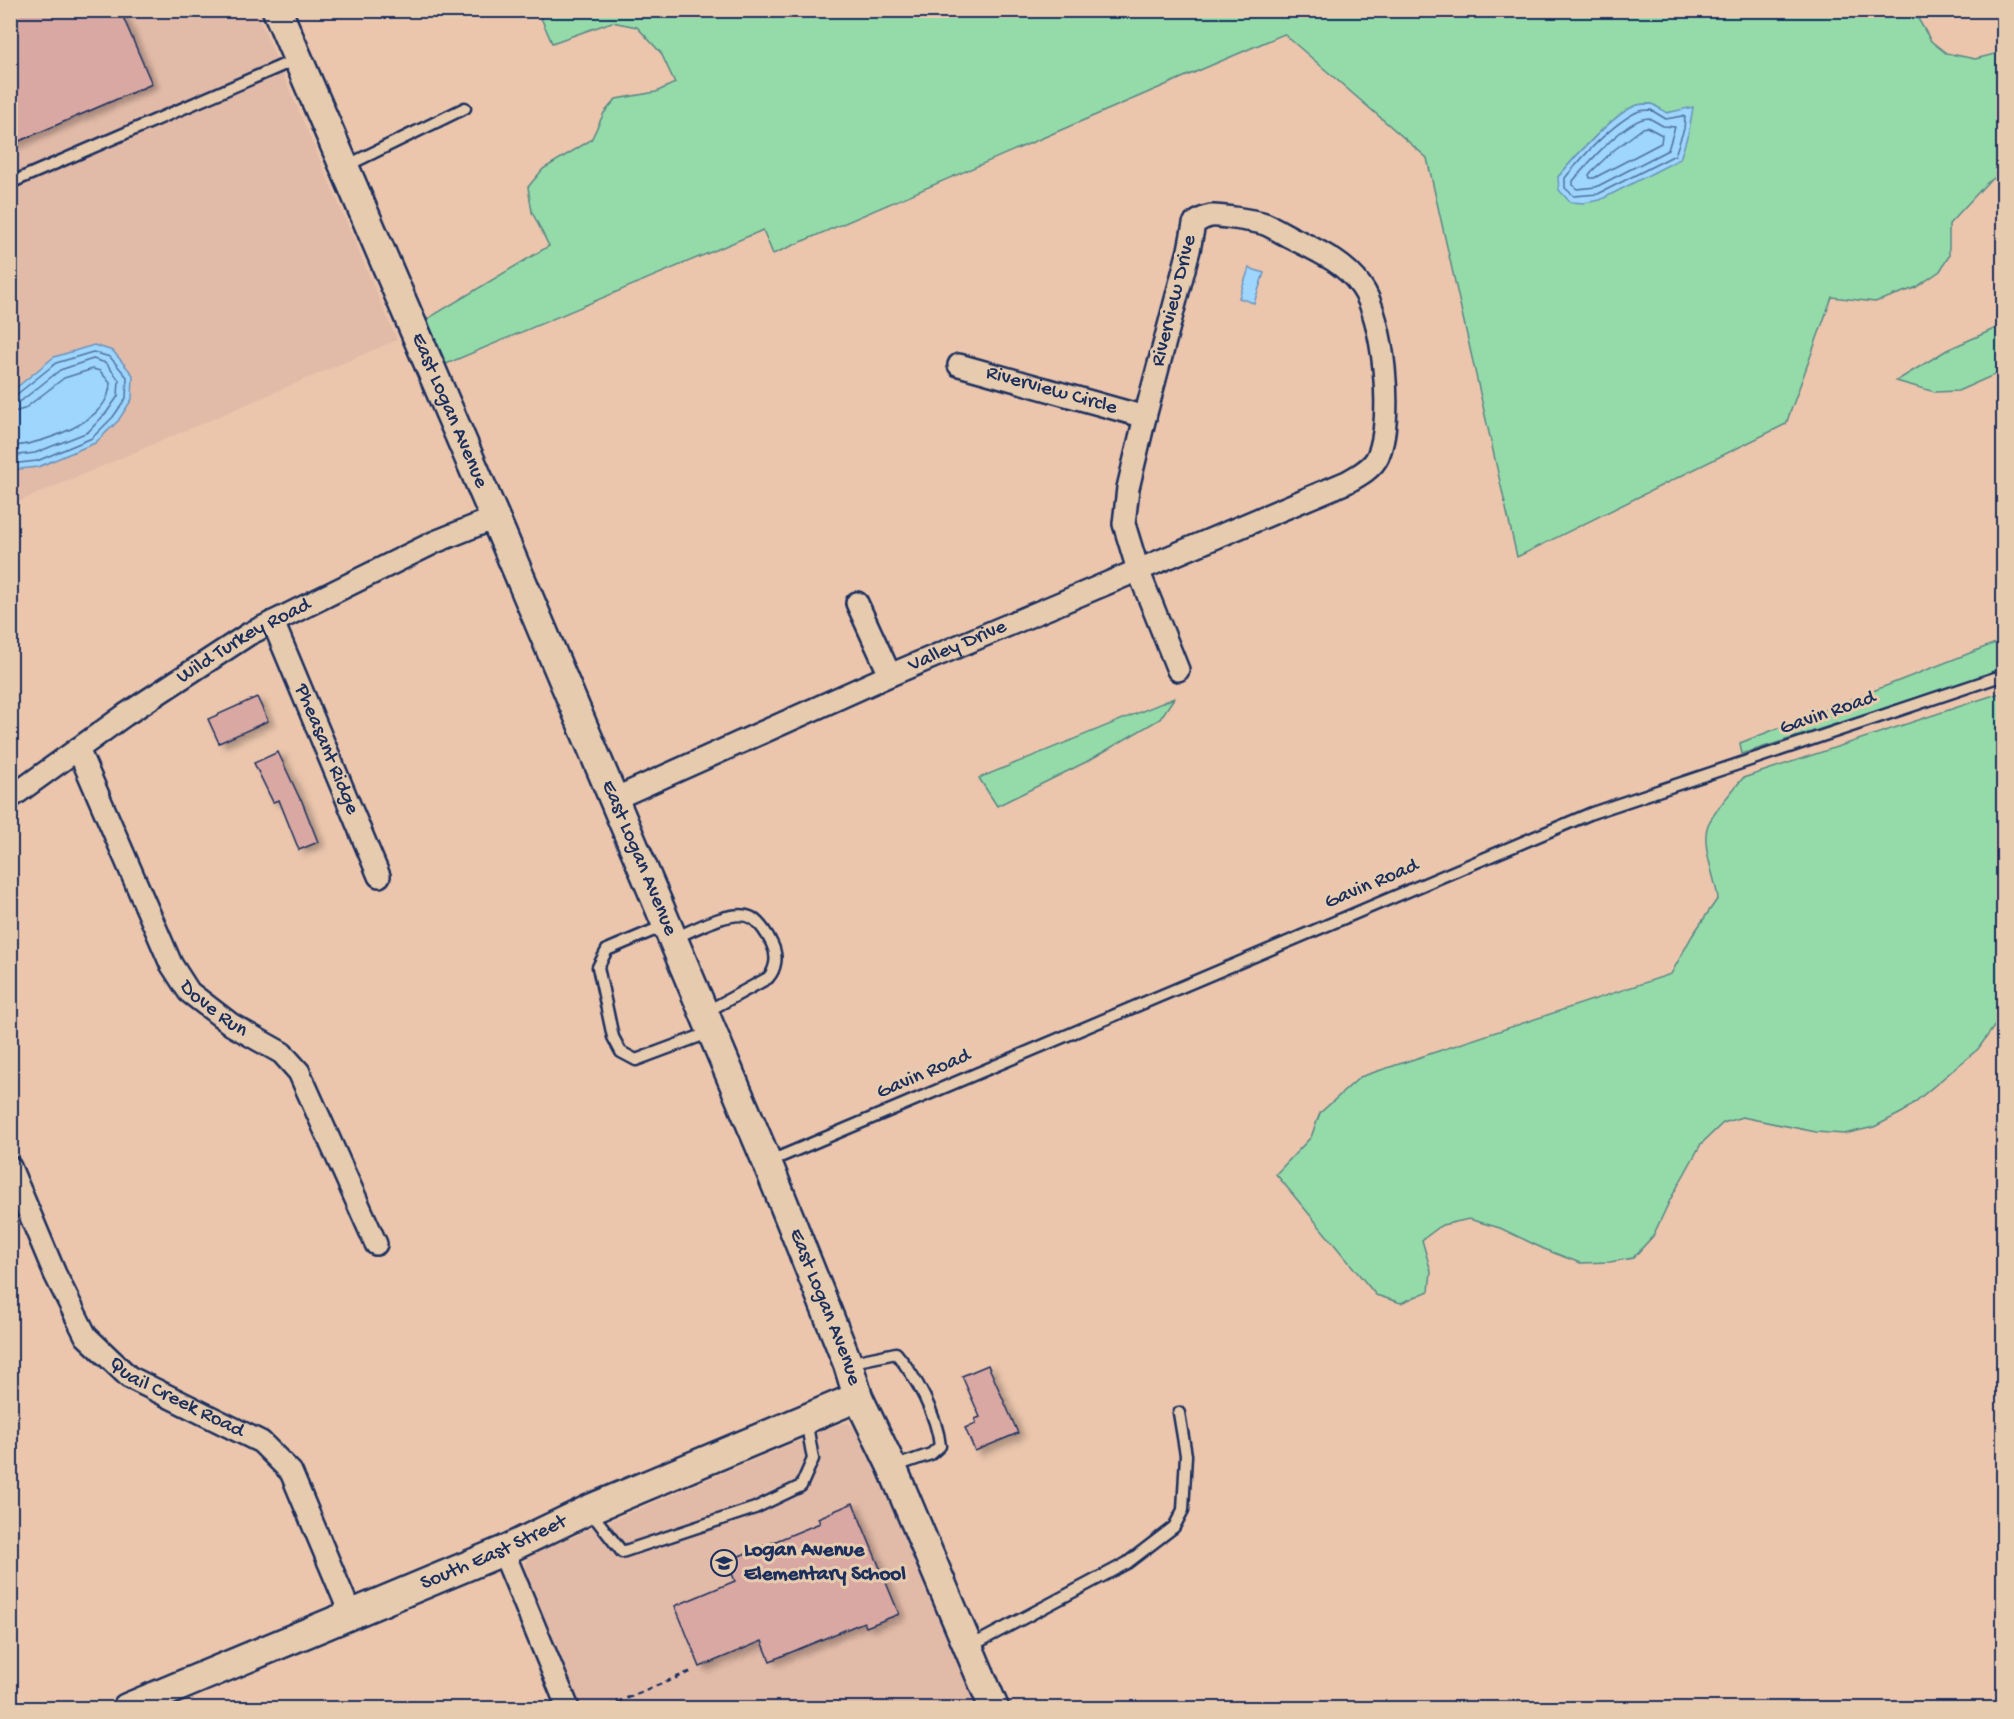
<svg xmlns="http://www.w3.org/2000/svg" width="2014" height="1719" viewBox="0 0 2014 1719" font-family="'Gochi Hand',sans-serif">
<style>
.built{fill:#e2baa8}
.green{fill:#95dba9;stroke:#588584;stroke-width:1.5;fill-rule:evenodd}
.water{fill:#9ed6fd;stroke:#6a93bd;stroke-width:1.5}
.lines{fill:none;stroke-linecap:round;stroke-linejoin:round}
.shore{stroke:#4f729e;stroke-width:1.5}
.building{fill:#d9a8a2;stroke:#1b2f5e;stroke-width:1.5;filter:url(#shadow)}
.lane-casing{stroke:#1b2f5e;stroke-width:15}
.street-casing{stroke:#1b2f5e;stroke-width:26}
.secondary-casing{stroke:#1b2f5e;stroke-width:33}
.path{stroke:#1b2f5e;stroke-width:3;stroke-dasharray:6 4.5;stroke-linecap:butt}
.lane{stroke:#e7cbae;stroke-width:10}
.street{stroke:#e7cbae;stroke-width:21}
.secondary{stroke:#e7cbae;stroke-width:28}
.labels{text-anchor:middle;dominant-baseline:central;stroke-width:6;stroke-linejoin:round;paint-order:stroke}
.street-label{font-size:21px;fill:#1b2f5e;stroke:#e7cbae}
.poi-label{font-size:21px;font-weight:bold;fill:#1b2f5e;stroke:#e7cbae;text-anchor:start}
</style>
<defs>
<filter id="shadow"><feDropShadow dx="6" dy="4" stdDeviation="3" flood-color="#0004"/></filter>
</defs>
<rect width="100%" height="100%" fill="#ebc6ad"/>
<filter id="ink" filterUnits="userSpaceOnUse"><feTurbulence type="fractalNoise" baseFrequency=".0167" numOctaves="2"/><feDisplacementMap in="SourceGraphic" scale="12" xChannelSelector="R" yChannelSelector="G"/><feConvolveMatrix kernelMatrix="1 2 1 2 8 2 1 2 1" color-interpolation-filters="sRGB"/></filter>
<g filter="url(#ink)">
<path class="built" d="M11,11h245l141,329 -386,165z
M848,1423l14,7 120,278h-401l-56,-135v-7l2,-6 6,-6 303,-129z"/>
<path class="green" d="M1913,10l18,31 15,12 29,6 28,-7v120l-16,11 -38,41v32l-9,15 -25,17 -40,14 -43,-5 -46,127 -269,133 -90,-399 -143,-124 -511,220 -10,-24 -317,134 -19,-45 122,-73 -17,-34 -4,-25 15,-18 48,-29 13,-27 12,-14 40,-7 19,-9 -14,-30 -24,-26 -25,-5 -60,21 -14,-32zM1652,104l15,9 26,-5 -135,69c15,-18 59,-67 80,-72 4,-1 10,-1 14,-1z
M2003,325v46l-45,20 -23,1 -39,-11 51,-31z
M2003,640v30l-261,84 -2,-11z
M2003,692v322l-25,35 -75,63 -29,15 -30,7 -28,-2 -74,-15 -19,6 -22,21 -31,56 -17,36 -20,22 -23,4 -30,1 -36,-14 -44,-21 -31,-9 -27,6 -20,15 9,31 -2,20 -28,12 -25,-8 -100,-121 35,-37 9,-24 40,-36 311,-103 21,-38 26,-38c-3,-20 -16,-51 -11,-70 3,-13 27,-39 36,-50z
M1174,698l-14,21 -74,43 -89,44 -18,-28z"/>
<path class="water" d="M1652,104l15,9 26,-6 -4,24 -9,28 -80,41 -16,3 -14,-1 -11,-12 -1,-13c15,-18 59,-67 80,-72 4,-1 10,-1 14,-1z
M1249,268l15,5 -10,30 -15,-5z
M94,345l19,6 20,24 -1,24 -14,22 -23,22 -57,24 -27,3v-78l43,-35z"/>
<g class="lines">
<path class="shore" d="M1651,110l15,9 16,-3 3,1 -1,12 -9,26 -77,39 -24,2 -9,-8v-10c17,-21 47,-54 72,-66 4,-2 9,-2 14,-2z
M1649,118l14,8 12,1 -7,23 -72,37 -19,2 -4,-4v-4c14,-17 54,-63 76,-63z
M1643,128l4,-1 15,8 -1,8 -67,35h-4l-1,-3 3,-4 22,-21z
M10,396l6,-1 40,-32 37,-11 17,5 17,20 -1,21 -13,19 -21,21 -55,23 -27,3
M10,404l11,-3 39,-31 33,-11 13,4 13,17 -1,16 -11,16 -19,20 -53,21 -25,3
M10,413l14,-4 40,-31 29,-9 7,2 10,12c0,40 -68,60 -100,64"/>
</g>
<path class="building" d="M10,10h110l32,74 -142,61z
M257,697l11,24 -49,22 -11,-24z
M278,752l22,47h1l17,43 -19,8 -20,-50 -6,2 -19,-39z
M988,1365l30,68 -43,18 -10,-23 11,-5 -1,-4 5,-2 -18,-41z
M853,1503l46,111 -33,13 -2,-5 -94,39 -8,-20 -62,26 -25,-61 60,-25 -8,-20 93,-38 -2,-5z"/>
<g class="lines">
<defs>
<path id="lane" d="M346,166l119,-58
M10,183l287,-124
M666,925l-59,25 -9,17 15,70 8,15 15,8 75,-28
M673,939c18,-8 61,-32 79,-21 8,5 16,17 20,26 6,12 4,25 -4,34l-64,35
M768,1162l824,-349 412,-138
M848,1363l48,-10c20,24 41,62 44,93l-9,8 -38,13
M589,1510l33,42 133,-44 46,-22 12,-27 -7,-39
M969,1647l158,-84 47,-36 9,-17 3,-55 -7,-42"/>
<g id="street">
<path id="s1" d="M959,365l186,52"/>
<path d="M857,603l33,72"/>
<path id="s2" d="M273,622l106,254"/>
<path id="s3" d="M78,749l93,215 18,28 43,33 50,28 17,19 77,172"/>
<path id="s4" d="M10,798l115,-83 124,-81 186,-92 60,-24"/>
<path id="s5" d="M614,799l276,-124 457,-193c11,-6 26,-14 31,-26 16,-36 6,-139 -17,-170 -16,-23 -43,-35 -67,-47 -10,-5 -19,-11 -29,-15 -8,-3 -47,-9 -54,-8 -6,1 -12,4 -17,8l-5,26 -44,167 -17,71 -4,36 14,46 40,100"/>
<path id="s6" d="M10,1167l45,107 31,62 43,41 132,65 30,30 60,143"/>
<path d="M503,1551l65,157"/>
</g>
<g id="secondary">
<path id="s7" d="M277,10l218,508 272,644 81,202 10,33 34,70 102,241"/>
<path id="s8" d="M127,1708l376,-157 85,-41 270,-113"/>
</g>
</defs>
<use href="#lane" class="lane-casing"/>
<use href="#street" class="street-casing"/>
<use href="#secondary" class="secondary-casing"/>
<path class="path" d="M608,1708l5,-4 79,-33"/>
<use href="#lane" class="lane"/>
<use href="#street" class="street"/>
<use href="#secondary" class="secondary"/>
</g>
</g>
<defs>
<symbol id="school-ring" viewBox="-11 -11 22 22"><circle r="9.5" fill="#e7cbae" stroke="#1b2f5e" stroke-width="1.5"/><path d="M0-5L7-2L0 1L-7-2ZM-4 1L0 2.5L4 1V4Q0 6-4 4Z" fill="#1b2f5e"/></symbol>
</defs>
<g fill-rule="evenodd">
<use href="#school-ring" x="709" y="1548" width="30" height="30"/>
</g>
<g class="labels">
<g class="street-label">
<text transform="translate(1175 301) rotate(-76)">Riverview Drive</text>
<text stroke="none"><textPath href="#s1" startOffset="96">Riverview Circle</textPath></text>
<text stroke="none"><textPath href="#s7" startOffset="436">East Logan Avenue</textPath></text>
<text stroke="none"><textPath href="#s4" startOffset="282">Wild Turkey Road</textPath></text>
<text stroke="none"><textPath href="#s5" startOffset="376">Valley Drive</textPath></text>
<text transform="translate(1828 714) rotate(-19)">Gavin Road</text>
<text stroke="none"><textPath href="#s2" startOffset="138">Pheasant Ridge</textPath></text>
<text stroke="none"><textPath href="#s7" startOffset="922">East Logan Avenue</textPath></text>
<text transform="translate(1372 885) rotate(-23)">Gavin Road</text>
<text stroke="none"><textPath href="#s3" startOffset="297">Dove Run</textPath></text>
<text transform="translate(924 1075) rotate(-23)">Gavin Road</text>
<text stroke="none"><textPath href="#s7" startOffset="1408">East Logan Avenue</textPath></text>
<text stroke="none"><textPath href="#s6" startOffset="296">Quail Creek Road</textPath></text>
<text stroke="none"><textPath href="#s8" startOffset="398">South East Street</textPath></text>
</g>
<g class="poi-label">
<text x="744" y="1551">Logan Avenue<tspan x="744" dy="24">Elementary School</tspan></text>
</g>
</g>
<rect width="2014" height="1719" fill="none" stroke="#e7cbae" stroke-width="36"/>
<rect x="18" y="18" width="1978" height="1683" fill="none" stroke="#1b2f5e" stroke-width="2" filter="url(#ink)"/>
</svg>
